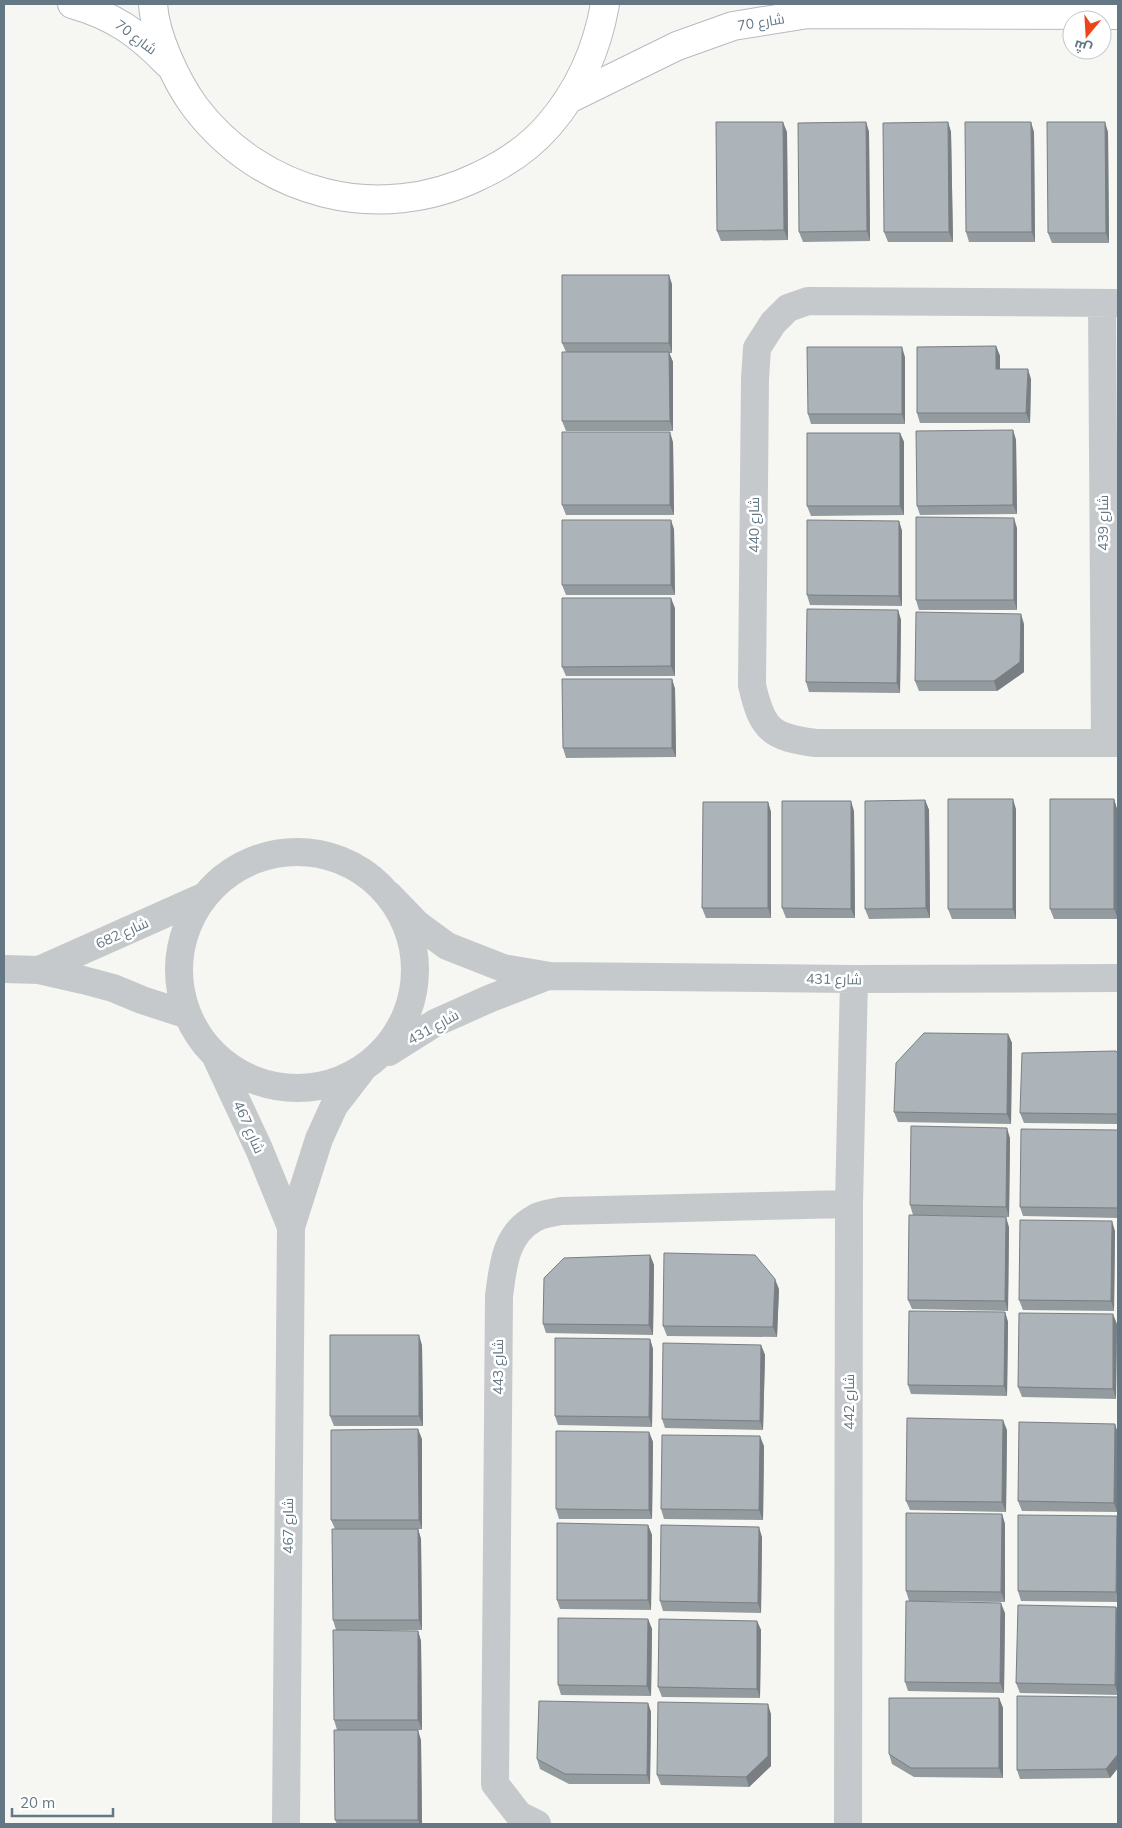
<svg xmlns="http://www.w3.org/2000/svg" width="1122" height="1828" viewBox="0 0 1122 1828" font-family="Mulish,Cairo,sans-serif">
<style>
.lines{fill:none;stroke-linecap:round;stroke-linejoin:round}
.secondary-casing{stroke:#b5bbbf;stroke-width:30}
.street{stroke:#c5c9cc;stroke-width:28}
.secondary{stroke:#fff;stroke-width:28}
.wall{fill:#949b9f}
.shaded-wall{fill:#787e82}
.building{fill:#acb4b9;stroke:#787e82}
.labels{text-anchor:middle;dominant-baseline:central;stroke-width:5;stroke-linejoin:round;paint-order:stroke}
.street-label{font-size:14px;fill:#637785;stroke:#fff}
</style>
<rect width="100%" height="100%" fill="#f6f6f2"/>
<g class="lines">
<defs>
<path id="secondary" d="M72,4c42,12 66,29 96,60
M153,4c2,32 23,77 42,103 67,88 184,118 284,69 26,-12 51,-29 70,-51 31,-36 48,-75 56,-121
M569,99l108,-53 56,-20 75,-12 310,1"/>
</defs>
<use href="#secondary" class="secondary-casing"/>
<path class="street" d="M1102,303l3,440
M1118,303l-310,-2 -20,7 -15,15 -16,25 -2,31 -3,306c10,45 19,52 64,58h302
M179 970a118 118 0 1 1 236 0a118 118 0 1 1-236 0Z
M389,895l28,29 30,22 56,22 47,8 304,3 264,-1
M4,969l35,1 44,10 30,8 29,12 46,15
M39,970l166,-74
M389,1052l46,-29 56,-25 57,-22
M217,1059l42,90 32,78
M286,1824l5,-597 28,-88 15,-33 27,-35
M537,1824l-18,-9 -24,-31 4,-488c4,-30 6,-62 36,-78 7,-4 18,-5 26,-7l288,-7
M848,1824l1,-620 5,-225"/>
<use href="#secondary" class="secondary"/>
</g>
<path class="wall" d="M866,122l3,10 1,109 -67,1 -4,-10z
M948,122l3,10 2,110h-65l-4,-10z
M787,132l1,108 -67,1 -4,-10z
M1034,132l1,110h-66l-3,-10z
M1108,132l1,111h-57l-4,-10z
M672,284v69h-3l4,9v69h-107l-4,-10 4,-69 -4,-9z
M996,346l4,10v13l31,10 -1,44h-110l-3,-10z
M905,357v67h-94l-3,-10z
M1013,430l3,10 1,74 -97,1 -3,-9z
M900,433l4,9v73l-93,1 -4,-10z
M673,442l1,73h-108l-4,-10z
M899,521l3,10v75l-92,-1 -3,-10z
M1017,528v82h-98l-3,-10z
M674,529l1,66h-109l-4,-10z
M675,608v68h-109l-4,-9z
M898,610l3,10 -1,73 -91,-1 -3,-10z
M1024,624v48l-27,19h-78l-4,-10z
M672,679l3,10 1,68 -110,1 -3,-10z
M1114,799l3,10 1,110h-64l-4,-10z
M925,800l4,10 1,108 -61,1 -4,-10z
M768,802l3,10v106h-65l-4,-10z
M1016,809v110h-64l-4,-10z
M854,811l1,107h-69l-4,-10z
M1008,1034l4,9 -1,81 -113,-2 -4,-10z
M1118,1054v70l-94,-1 -4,-10z
M1118,1130v88l-95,-2 -3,-9z
M1010,1138l-1,79 -96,-2 -3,-10z
M1009,1227l-1,84 -96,-2 -4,-9z
M1115,1231l-1,80 -91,-1 -4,-10z
M650,1255l4,10 -1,70 -107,-2 -3,-9z
M779,1289l-2,48 -110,-1 -4,-10z
M1005,1312l3,10 -1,74 -96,-2 -3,-9z
M1117,1324l-1,75 -94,-2 -4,-10z
M650,1339l3,10 -1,78 -94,-2 -3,-9z
M422,1345l1,81h-89l-4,-10z
M761,1345l4,10 -2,75 -98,-2 -3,-9z
M1115,1424l2,88 -95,-1 -4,-10z
M1007,1430l-1,82 -96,-2 -4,-9z
M649,1432l4,10 -1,77h-93l-3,-10z
M422,1439v90h-4l3,10 1,91h-86l-3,-10 2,-91 -4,-9z
M764,1446l-1,74 -99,-1 -3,-10z
M1002,1514l3,10v78l-96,-1 -3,-10z
M1117,1516l1,3v83l-97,-1 -3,-10z
M648,1525l4,10 -1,75 -91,-1 -3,-9z
M762,1537l-1,76 -98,-2 -3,-10z
M1116,1607l2,5v83l-98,-2 -4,-10z
M1005,1613l-1,80 -96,-2 -3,-9z
M648,1619l4,10 -1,67 -90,-1 -3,-10z
M757,1621l4,9 -1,68 -98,-1 -4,-10z
M418,1631l3,10 1,89h-85l-3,-10z
M1118,1697v71l-8,10 -90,1 -3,-9z
M999,1698l4,10v70l-89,-1 -22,-13 -3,-10z
M648,1703l3,9 -1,72h-81l-29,-15 -3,-10z
M771,1714v52l-22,21 -88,-2 -4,-10z
M421,1740l1,84h-85l-2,-4z"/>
<path class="shaded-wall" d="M783,122l4,10 1,108 -4,-10z
M866,122l3,10 1,109 -3,-10z
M948,122l3,10 2,110 -4,-10z
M1031,122l3,10 1,110 -3,-10z
M1105,122l3,10 1,111 -3,-10z
M669,275l3,9v69l-3,-10z
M996,346l4,10v23l-4,-10z
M902,347l3,10v67l-3,-10z
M669,352l4,10v69l-3,-10z
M1028,369l3,10 -1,44 -4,-10z
M1013,430l3,10 1,74 -4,-9z
M670,432l3,10 1,73 -4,-10z
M900,433l4,9v73l-4,-9z
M1014,518l3,10v82l-3,-10z
M671,520l3,9 1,66 -4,-10z
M899,521l3,10v75l-3,-10z
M671,598l4,10v68l-4,-10z
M898,610l3,10 -1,73 -3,-10z
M1021,614l3,10v48l-27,19 -3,-10z
M672,679l3,10 1,68 -4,-9z
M1013,799l3,10v110l-3,-10z
M1114,799l3,10 1,110 -4,-10z
M925,800l4,10 1,108 -4,-10z
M851,801l3,10 1,107 -4,-9z
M768,802l3,10v106l-3,-10z
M1008,1034l4,9 -1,81 -4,-10z
M1007,1128l3,10 -1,79 -3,-10z
M1006,1217l3,10 -1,84 -3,-10z
M1112,1221l3,10 -1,80 -3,-10z
M650,1255l4,10 -1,70 -4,-10z
M775,1279l4,10 -2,48 -4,-10z
M1005,1312l3,10 -1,74 -3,-10z
M1113,1314l4,10 -1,75 -3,-10z
M419,1335l3,10 1,81 -4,-10z
M650,1339l3,10 -1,78 -3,-10z
M761,1345l4,10 -2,75 -3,-9z
M1003,1420l4,10 -1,82 -4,-10z
M1115,1424l3,9 -1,79 -3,-9z
M418,1429l4,10v90l-3,-9z
M649,1432l4,10 -1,77 -3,-9z
M760,1436l4,10 -1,74 -4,-10z
M1002,1514l3,10v78l-4,-10z
M1117,1516l1,3v79l-2,-6z
M648,1525l4,10 -1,75 -3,-10z
M759,1527l3,10 -1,76 -3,-10z
M418,1529l3,10 1,91 -3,-10z
M1001,1603l4,10 -1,80 -4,-10z
M1116,1607l2,5v83l-3,-10z
M648,1619l4,10 -1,67 -4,-10z
M757,1621l4,9 -1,68 -3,-9z
M418,1631l3,10 1,89 -4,-10z
M999,1698l4,10v70l-4,-10z
M648,1703l3,9 -1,72 -3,-9z
M768,1704l3,10v52l-22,21 -3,-10z
M418,1730l3,10 1,84h-2l-2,-4z
M1118,1754v14l-8,10 -4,-9z"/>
<path class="building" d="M716,122h67l1,108 -67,1z
M866,122l1,109 -68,1 -1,-109z
M948,122l1,110h-65l-1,-109z
M965,122h66l1,110h-66z
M1047,122h58l1,111h-58z
M562,275h107v68h-107z
M996,346v23h32l-2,44h-109v-66z
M807,347h95v67h-94z
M562,352h107l1,69h-108z
M1013,430v75l-96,1 -1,-75z
M562,432h108v73h-108z
M807,433h93v73h-93z
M916,517l98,1v82h-98z
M562,520h109v65h-109z
M807,520l92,1v75l-92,-1z
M562,598h109v68l-109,1z
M807,609l91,1 -1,73 -91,-1z
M916,612l105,2 -1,48 -26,19h-79z
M562,679h110v69h-109z
M948,799h65v110h-65z
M1050,799h64v110h-64z
M925,800l1,108 -61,1v-108z
M782,801h69v108l-69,-1z
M703,802h65v106h-66z
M924,1033l84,1 -1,80 -113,-2 2,-49z
M1116,1051l2,3v60l-98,-1 2,-60z
M911,1126l96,2 -1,79 -96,-2z
M1021,1129l97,1v78l-98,-1z
M909,1215l97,2 -1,84 -97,-1z
M1020,1220l92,1 -1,80 -92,-1z
M664,1253l91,2 20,24 -2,48 -110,-1z
M650,1255l-1,70 -106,-1 1,-46 20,-20z
M909,1311l96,1 -1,74 -96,-1z
M1019,1313l94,1v75l-95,-2z
M330,1335h89v81h-89z
M555,1338l95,1 -1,78 -94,-1z
M663,1343l98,2 -1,76 -98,-2z
M907,1418l96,2 -1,82 -96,-1z
M1019,1422l96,2 -1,79 -96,-2z
M418,1429l1,91h-88v-90z
M556,1431l93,1v78l-93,-1z
M662,1435l98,1 -1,74 -98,-1z
M906,1513l96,1 -1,78 -95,-1z
M1018,1515l99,1 -1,76 -98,-1z
M557,1523l91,2v75h-91z
M661,1525l98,2 -1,76 -98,-2z
M332,1529h86l1,91h-86z
M906,1601l95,2 -1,80 -95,-1z
M1018,1605l98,2 -1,78 -99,-2z
M558,1618l90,1 -1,67 -89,-1z
M659,1619l98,2v68l-99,-2z
M333,1630l85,1v89h-84z
M1017,1696l101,1v57l-12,15 -89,1z
M889,1698h110v70h-88l-22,-14z
M539,1701l109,2 -1,72 -82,-1 -28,-15z
M658,1702l110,2v52l-22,21 -89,-2z
M334,1730h84v90h-83z"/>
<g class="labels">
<g class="street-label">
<text transform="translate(761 22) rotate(-9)">شارع 70</text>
<text transform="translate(136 37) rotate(37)">شارع 70</text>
<text transform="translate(1103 523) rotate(-90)">شارع 439</text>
<text transform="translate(754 525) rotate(-90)">شارع 440</text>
<text transform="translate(122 933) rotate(-24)">شارع 682</text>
<text transform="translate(834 979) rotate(1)">شارع 431</text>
<text transform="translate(433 1027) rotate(-29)">شارع 431</text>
<text transform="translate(249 1127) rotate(66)">شارع 467</text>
<text transform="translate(498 1367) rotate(-90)">شارع 443</text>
<text transform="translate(849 1402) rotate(-90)">شارع 442</text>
<text transform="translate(288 1526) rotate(-90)">شارع 467</text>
</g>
</g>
<rect width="1122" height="1828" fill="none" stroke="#637785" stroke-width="10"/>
<g transform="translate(1087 35) rotate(198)"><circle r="24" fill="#ffffff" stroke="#c1c9ce"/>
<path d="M0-4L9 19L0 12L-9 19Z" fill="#ee4419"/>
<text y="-8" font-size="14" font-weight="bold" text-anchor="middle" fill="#637785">ش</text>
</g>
<path d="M12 1808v8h101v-8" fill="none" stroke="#637785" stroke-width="2.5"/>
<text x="20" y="1808" font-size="15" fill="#637785" stroke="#ffffff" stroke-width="4" paint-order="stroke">20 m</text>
</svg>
